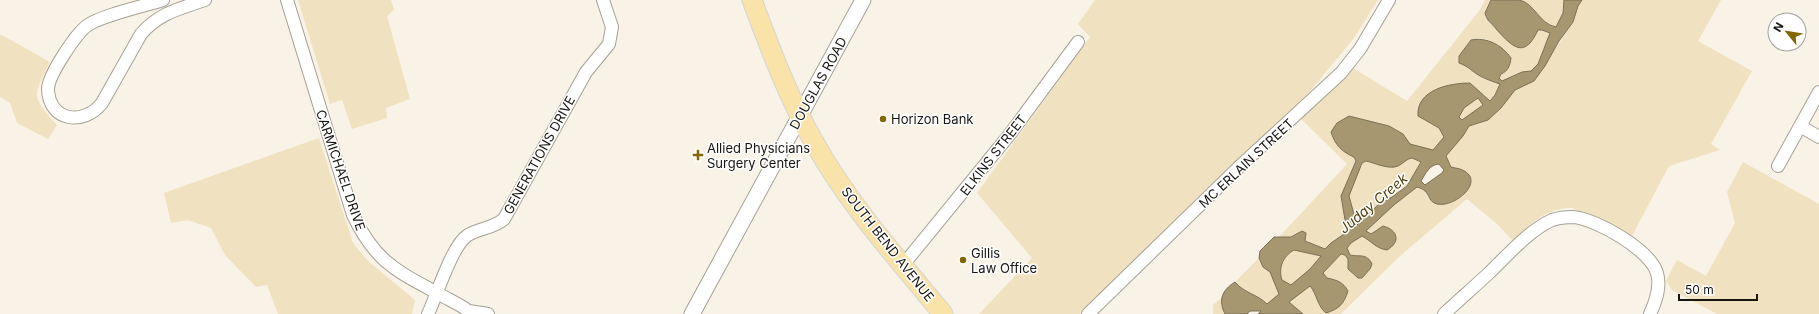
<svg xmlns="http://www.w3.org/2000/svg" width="1819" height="314" viewBox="0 0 1819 314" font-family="Inter,sans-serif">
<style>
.green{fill:#f0e2c0}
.water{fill:#a69770;stroke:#7b7054;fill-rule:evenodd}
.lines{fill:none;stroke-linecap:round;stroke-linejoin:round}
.minor-casing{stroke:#a6a195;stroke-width:14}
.tertiary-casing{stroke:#a6a195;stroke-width:17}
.primary-casing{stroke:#d5d5d4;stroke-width:21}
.minor{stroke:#fff;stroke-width:12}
.tertiary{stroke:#fff;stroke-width:15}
.primary{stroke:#fae3a9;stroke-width:19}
.poi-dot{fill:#846600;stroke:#fff;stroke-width:1.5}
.labels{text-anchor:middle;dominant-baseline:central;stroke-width:3;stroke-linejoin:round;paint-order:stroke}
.street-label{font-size:13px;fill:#171511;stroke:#fff}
.poi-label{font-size:13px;fill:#171511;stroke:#fff;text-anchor:start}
.water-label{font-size:14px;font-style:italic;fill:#4f3d0a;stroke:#fff}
</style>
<rect width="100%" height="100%" fill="#f8f3e6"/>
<path class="green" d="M298,0h93l3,10 -7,6 23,83 -24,9 1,10 -35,11 -10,-29 -12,4z
M1095,0h283l-24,38 -48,58 -101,94 -125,124h-101l53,-56 -55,-65 113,-156 -12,-13z
M1485,0h6l-3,22 26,24 24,-16h4l8,3 -12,31 -7,7 -10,1 -19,9 -3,-3 7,-27c-15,-10 -26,-20 -41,-4 5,27 9,29 35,37l-5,11 -5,6 -6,-7 -60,26 15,8 5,9 -11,13 -23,-6 -7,-10 -14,-8 -39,-10 -5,37 9,4 2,4 -15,35 6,36 -16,11 -6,6 -15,-5 -13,-9 -14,3 -4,-1 68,-73 -46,-45 30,-28 22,-23 54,33 72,-90z
M1520,0h44c2,10 -2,19 -8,27 -13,-3 -14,-10 -22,-18 -4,-4 -10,-7 -14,-9z
M1582,0h139l-23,41 54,30 -41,73 9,6 -51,16 -37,70 -60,-28c-27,0 -40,15 -59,33l-16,-17 -30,-25 -67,57 -59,58h-38l-15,-11 22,-18 6,11 4,12 16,-29 -9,-1 -4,-5 18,-19 4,1 3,4v10l9,9 1,-23h-8l-3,-7 4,-5 11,-7 13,8 18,2 3,-6 -1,-7 -19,-4 -5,5 -5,-2 28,-27 23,-18 7,3 4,8 26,-30 -3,-1 -5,-11c7,-11 16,-19 23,-30l19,-6 13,-12 14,-18 19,-9 39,-59 5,-16z
M0,34l50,28c-17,35 -20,33 7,63l-9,14 -31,-16 -7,-20 -10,-6z
M1478,98l5,7 -21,15 -3,-3 5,-9z
M319,138l34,105 15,18 47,39 -3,14h-134l-11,-29 -11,2 -31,-32 -14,-27 -23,-8 -17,3 -7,-30z
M1412,158l9,4 -14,24 -15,11 -12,6 -23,23 -8,-30 13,-33 4,-2 12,3 22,1 6,-6z
M1743,162l76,42v110h-102l-45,-24 -6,-9 11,-21 29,16 29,-53 -8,-31z
M1294,250l27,6 -11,13 -19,16 -9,-5c-4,-13 1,-24 12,-30z
M1259,258l4,9 7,5 10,22 -13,10c-10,-10 -23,-11 -32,-22z
M1222,297l3,17h-12v-9z"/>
<path class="water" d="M1491,0c9,0 19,0 28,0 16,3 20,24 37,27l7,-14 1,-13h18l-4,6 -5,16 -14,19 -14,25 -11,15 -19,9 -14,18 -13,12 -19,6 -6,10 -17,20 5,11c3,1 6,1 9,2 28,10 -4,39 -23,35 -8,-2 -7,-8 -12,-13 -2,-2 -5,-3 -8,-4l-23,18 -28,26 5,3 12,-8c15,4 18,16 4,24 -10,-1 -16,-9 -25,-14l-11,7 -4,5 3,7c9,2 17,-2 22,9l-2,5 -8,9h-4l-10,-9v-10l-3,-4 -4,-1 -18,19 4,5c10,2 16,4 21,13 -4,13 -9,18 -22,22 -9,-7 -9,-19 -16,-27l-21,16 14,12h-45l3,-3h-11l-3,3h-22c-7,-14 -3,-24 10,-32 9,11 22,12 32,22l12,-10 -9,-22 -7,-5 -4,-9 1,-7 14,-14h17l11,-6 4,2 -1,8 20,8 6,-6 16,-11 -6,-36 15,-35 -2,-4c-12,-5 -19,-12 -23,-25l6,-9 12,-7 40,10 14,8 7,10 23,6 11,-13 -5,-9 -21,-12c-2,-26 31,-33 52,-33l20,18 5,-6 5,-11c-6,-2 -12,-4 -18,-7 -10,-5 -12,-10 -23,-14v-7l12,-16c16,-3 31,5 40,18 -1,8 -3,13 -10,16l-2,4 3,3 20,-9 9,-1 7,-7 12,-31 -8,-3h-4c-13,28 -24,19 -41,0 -6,-8 -9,-7 -12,-17zM1478,98l5,7 -21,15 -3,-3 5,-9zM1412,158l9,4 -14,24 -15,11 -12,6 -23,22 -8,-29 13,-33 4,-2c9,2 23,9 32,5 6,-3 8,-7 14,-8zM1439,164l5,6 -2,3 -17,12 -4,-4c5,-8 8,-16 18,-17zM1294,250l27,6 -11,13 -19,16 -9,-5c-4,-12 1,-24 12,-30z"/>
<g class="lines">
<defs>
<path id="minor" d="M163,0c-19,6 -60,15 -75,25 -12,8 -40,51 -40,64 1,33 36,37 54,14l39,-69c18,-21 38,-25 64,-34
M287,0l66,215c23,48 44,56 88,80 10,6 23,11 31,19
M1800,126l19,11
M1778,166l41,-74
M903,265l107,-131 68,-92
M469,311l19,3
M428,314c9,-19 24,-69 40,-79 12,-7 26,-7 36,-16l82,-147 23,-28 3,-17 -9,-27
M1088,314l151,-147 102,-94 19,-24 29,-49
M1444,314c15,-14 30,-27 45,-41 19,-18 39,-42 63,-53 6,-2 15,-3 21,-3 24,2 77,33 84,56 4,14 -1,28 -7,41"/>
<path id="tertiary" d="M692,314l171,-314"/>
<path id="primary" d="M752,0c18,48 36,97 62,142 35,63 84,117 129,172"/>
</defs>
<use href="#minor" class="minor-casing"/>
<use href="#tertiary" class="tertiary-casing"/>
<use href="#primary" class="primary-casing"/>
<use href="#minor" class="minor"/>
<use href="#tertiary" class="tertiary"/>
<use href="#primary" class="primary"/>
</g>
<g class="poi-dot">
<circle cx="883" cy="119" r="4"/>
<path d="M696 149h4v4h4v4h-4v4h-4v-4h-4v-4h4z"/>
<circle cx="963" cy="260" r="4"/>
</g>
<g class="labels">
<g class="street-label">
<text transform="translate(818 83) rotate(-61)">DOUGLAS ROAD</text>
<text transform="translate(539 155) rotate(-61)">GENERATIONS DRIVE</text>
<text transform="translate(993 155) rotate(-52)">ELKINS STREET</text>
<text transform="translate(1246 163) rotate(-43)">MC ERLAIN STREET</text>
<text transform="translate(341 170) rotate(71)">CARMICHAEL DRIVE</text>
<text transform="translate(888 244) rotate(52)">SOUTH BEND AVENUE</text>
</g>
<g class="poi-label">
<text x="891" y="119">Horizon Bank</text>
<text x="707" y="148">Allied Physicians<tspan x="707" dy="15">Surgery Center</tspan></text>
<text x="971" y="253">Gillis<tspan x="971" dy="15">Law Office</tspan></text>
</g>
<g class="water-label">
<text transform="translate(1373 203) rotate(-40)">Juday Creek</text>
</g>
</g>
<g transform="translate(1787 32) rotate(300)"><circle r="19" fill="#ffffff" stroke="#a2a1a0"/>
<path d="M0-3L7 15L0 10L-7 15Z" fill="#846600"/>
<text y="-6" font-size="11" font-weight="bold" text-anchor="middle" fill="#171511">N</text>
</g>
<path d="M1679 294v6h78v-6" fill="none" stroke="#171511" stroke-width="2"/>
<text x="1685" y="294" font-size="12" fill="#171511" stroke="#ffffff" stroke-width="3" paint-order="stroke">50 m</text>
</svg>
